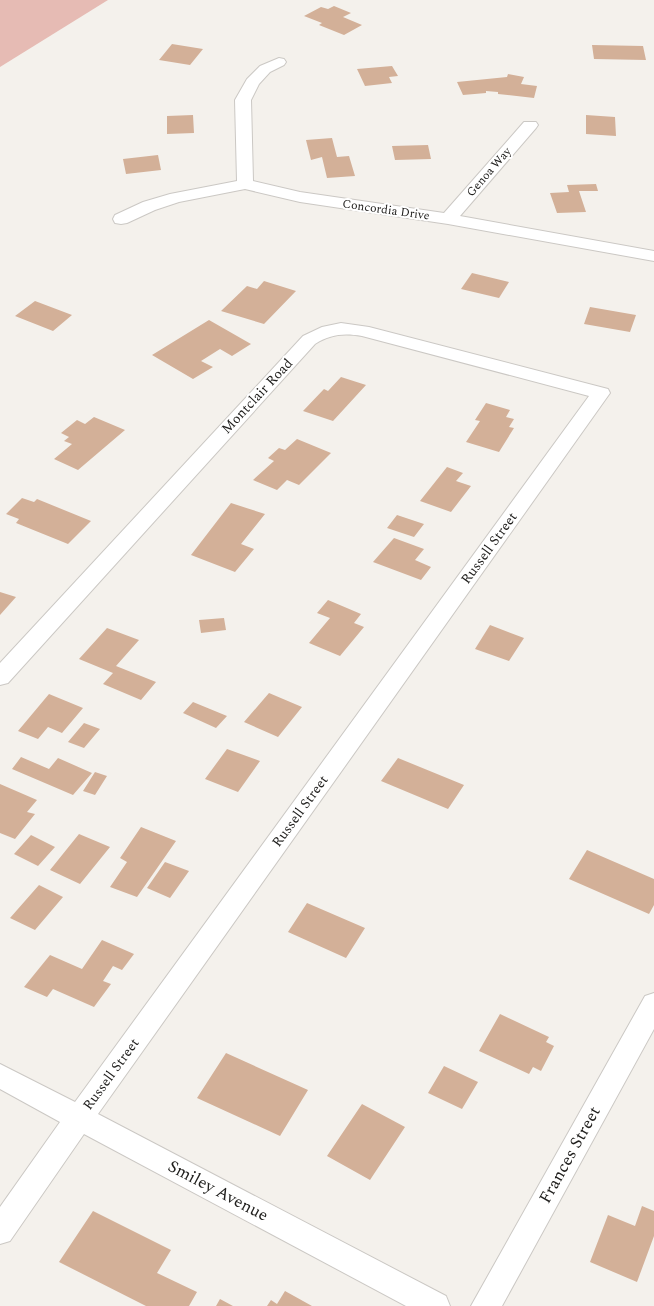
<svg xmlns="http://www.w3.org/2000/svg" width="654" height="1306" viewBox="0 0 654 1306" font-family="Spectral,serif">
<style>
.green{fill:#e6bbb4}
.building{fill:#d3b098}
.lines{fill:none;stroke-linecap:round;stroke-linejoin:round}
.street-casing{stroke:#cbc8c4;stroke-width:2}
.street{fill:#fff;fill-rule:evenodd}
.labels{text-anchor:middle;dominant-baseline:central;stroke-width:4;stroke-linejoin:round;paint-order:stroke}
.far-street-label{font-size:12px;fill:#22211f;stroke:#fff}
.street-label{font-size:14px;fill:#22211f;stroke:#fff}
.near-street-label{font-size:17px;fill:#22211f;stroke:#fff}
</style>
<rect width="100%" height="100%" fill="#f4f1ec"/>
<path class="green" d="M0,0h108l-108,67z"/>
<path class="building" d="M334,6l17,7 -8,4 19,8 -18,10 -25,-10 3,-2 -18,-7 17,-9 7,2z
M172,44l31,5 -13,16 -31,-5z
M592,45l51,1 3,14 -52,-1z
M392,66l6,10 -9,1 3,6 -27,3 -8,-17z
M508,74l16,3 -3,7 16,2 -3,12 -36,-4v-2l-12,-1v2l-23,2 -6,-13 50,-5z
M193,115l1,18 -27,1v-18z
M586,115l29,2 1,19 -30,-2z
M332,138l5,19 12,-1 6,20 -28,2 -5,-21 -11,3 -5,-20z
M428,145l3,14 -36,1 -3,-14z
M158,155l3,15 -35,4 -3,-15z
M596,184l2,7h-19l7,21 -29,1 -7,-20 19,-1 -2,-7z
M472,273l37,9 -10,16 -38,-9z
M264,281l32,10 -32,33 -43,-13 26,-25 10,3z
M35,301l37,14 -19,16 -38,-15z
M590,307l46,8 -6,17 -46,-8z
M209,320l42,24 -19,12 -12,-7 -19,12 12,6 -20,12 -41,-24z
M341,377l25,8 -33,36 -30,-10 21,-22 4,2z
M486,403l24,7 -4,7 8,2 -5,8 5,1 -15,24 -33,-10 14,-21 -5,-1z
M94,417l31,13 -47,40 -24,-11 18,-15 -8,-3 5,-4 -8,-4 16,-13 8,4z
M297,439l34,14 -32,32 -12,-5 -10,10 -24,-10 21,-19 -6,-3 11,-10 6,2z
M447,467l16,6 -7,8 15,5 -20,26 -31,-11z
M22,498l12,4 3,-3 54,22 -23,23 -52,-21 3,-4 -13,-5z
M231,503l34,11 -24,30 13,5 -19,23 -44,-17z
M397,515l27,9 -10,13 -27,-9z
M394,538l30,11 -9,11 16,7 -10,13 -48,-18z
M0,592l16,5 -16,18z
M328,600l33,14 -7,9 10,4 -24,29 -31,-13 21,-25 -13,-5z
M224,618l2,12 -25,3 -2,-13z
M490,625l34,13 -15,23 -34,-12z
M107,628l32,12 -23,26 40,16 -15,18 -38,-16 10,-11 -34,-14z
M269,693l33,14 -24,30 -34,-15z
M49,694l34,14 -21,25 -14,-6 -10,12 -20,-8z
M193,702l34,14 -11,12 -33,-15z
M84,723l16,6 -16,19 -16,-6z
M227,749l33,12 -22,31 -33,-13z
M21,757l28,12 9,-11 34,15 -19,22 -61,-26z
M398,758l66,27 -16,24 -67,-28z
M95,772l12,4 -12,19 -12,-4z
M0,784l37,16 -10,12 8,2 -20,25 -15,-6z
M141,827l35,14 -39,56 -27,-10 17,-25 -7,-4z
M79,834l31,13 -30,37 -30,-14z
M31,835l24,12 -17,19 -24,-12z
M587,850l67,29v26l-5,9 -80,-35z
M165,862l24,9 -19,27 -23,-10z
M39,885l24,12 -28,33 -25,-12z
M307,903l58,25 -19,30 -58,-26z
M102,940l32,14 -12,16 -9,-4 -10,15 8,3 -17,23 -41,-18 -6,8 -23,-10 26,-32 32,14z
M500,1014l49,23 -3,5 8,4 -13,25 -8,-4 -4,7 -50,-23z
M226,1053l82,37 -28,46 -83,-38z
M444,1066l34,16 -16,27 -34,-16z
M362,1104l43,23 -35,53 -43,-24z
M642,1206l12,5v25l-17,46 -47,-20 18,-47 27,11z
M93,1211l78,39 -14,23 40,19 -8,14h-43l-87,-44z
M285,1291l27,15h-45l4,-6 6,4z
M220,1299l13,7h-17z"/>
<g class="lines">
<defs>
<path id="street" d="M279,58l5,1 2,3 -2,3 -14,7 -11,12 -8,16 2,81 47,11 144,21 80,-91h12l2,3 -2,3 -76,88 194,35v10l-206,-37 -148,-22 -55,-13 -66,13 -24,8 -28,13 -6,1 -6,-1 -2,-4 2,-4 28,-13 27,-8 67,-13 -2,-81 12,-21 13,-13z
M341,323l28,4 239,62 2,4 -512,721 348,182 4,10h-44l-322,-172 -74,107 -10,3v-37l60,-85 -60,-33v-25l75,38 514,-706 -227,-60c-18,-3 -31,-2 -47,8l-307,339 -8,2v-22l303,-327 19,-9z
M654,993v36l-152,277h-31l174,-310z"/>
</defs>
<use href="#street" class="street-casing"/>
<use href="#street" class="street"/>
</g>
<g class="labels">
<g class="far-street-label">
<text transform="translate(489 172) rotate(-49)">Genoa Way</text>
<text transform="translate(386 210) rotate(8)">Concordia Drive</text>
</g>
<g class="street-label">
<text transform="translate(257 396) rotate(-47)">Montclair Road</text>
<text transform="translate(489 548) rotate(-54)">Russell Street</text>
<text transform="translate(300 811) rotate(-54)">Russell Street</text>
<text transform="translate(111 1074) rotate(-54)">Russell Street</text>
</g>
<g class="near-street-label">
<text transform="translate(570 1155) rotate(-61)">Frances Street</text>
<text transform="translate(218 1191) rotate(28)">Smiley Avenue</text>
</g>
</g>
</svg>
